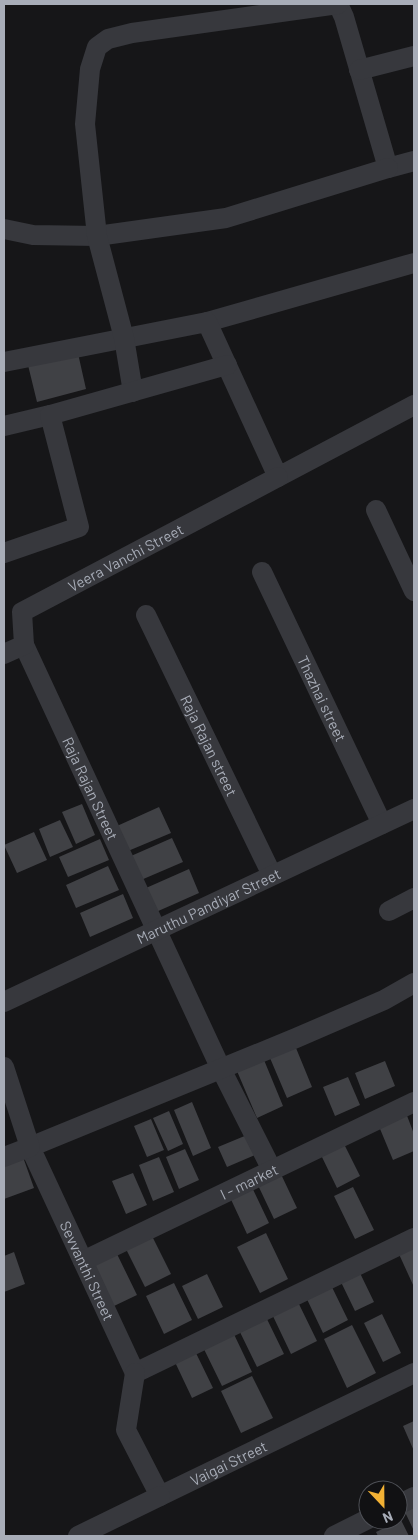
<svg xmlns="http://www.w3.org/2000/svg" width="418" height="1540" viewBox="0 0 418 1540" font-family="Barlow,sans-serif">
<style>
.building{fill:#404145}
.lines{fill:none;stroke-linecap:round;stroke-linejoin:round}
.minor{stroke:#37383d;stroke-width:20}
.labels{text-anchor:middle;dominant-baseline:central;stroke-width:5;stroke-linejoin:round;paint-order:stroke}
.street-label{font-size:15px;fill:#a8adb8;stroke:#111113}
</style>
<rect width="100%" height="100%" fill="#161618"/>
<path class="building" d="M77,349l9,40 -49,13 -10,-41z
M82,804l13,31 -19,9 -14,-32z
M159,807l12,26 -43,18 -11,-25z
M60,820l13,27 -23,10 -11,-28z
M34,832l13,28 -30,13 -13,-28z
M172,838l11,24 -42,18 -10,-24z
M100,839l9,21 -41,17 -9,-20z
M108,866l11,24 -43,18 -10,-23z
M189,869l10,24 -43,19 -10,-24z
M123,894l10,24 -43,19 -10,-24z
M296,1048l16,39 -25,11 -17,-40z
M264,1060l19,46 -26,12 -20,-47z
M385,1061l10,25 -30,13 -10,-26z
M348,1077l12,28 -25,11 -12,-29z
M192,1102l19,46 -18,8 -19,-46z
M169,1111l14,33 -15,7 -15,-33z
M406,1113l8,21v17l-21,9 -15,-36z
M151,1119l13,31 -17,7 -13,-31z
M247,1135l8,20 -28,12 -9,-20z
M344,1144l16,32 -23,12 -16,-33z
M185,1149l14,31 -20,9 -13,-32z
M23,1157l11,31 -30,11v-35z
M159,1157l15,35 -21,9 -14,-36z
M279,1170l18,38 -23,11 -18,-38z
M133,1173l14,32 -21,9 -14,-33z
M250,1183l19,40 -22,11 -19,-41z
M353,1187l21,43 -19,9 -21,-43z
M266,1233l22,46 -28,14 -23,-46z
M151,1234l20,40 -26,13 -20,-40z
M414,1244v43l-16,-35z
M14,1252l11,32 -21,8v-36z
M117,1254l20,41 -23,11 -20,-41z
M359,1271l15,31 -19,9 -15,-31z
M207,1274l16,33 -25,12 -16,-33z
M174,1283l18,37 -28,14 -18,-38z
M330,1283l18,37 -25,13 -18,-38z
M297,1300l20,41 -26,13 -20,-42z
M382,1314l19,39 -18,9 -19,-39z
M265,1315l19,39 -27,13 -19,-39z
M352,1325l24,48 -29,15 -23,-49z
M231,1328l21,44 -30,14 -21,-43z
M195,1351l18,37 -21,10 -18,-38z
M252,1376l21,42 -32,15 -20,-42z
M414,1421v30l-11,-25z
M414,1505v26l-10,-21z
M401,1520l8,16h-31l-2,-4z"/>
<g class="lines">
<g class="minor">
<path d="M338,4l6,13 44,151 26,-7"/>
<path d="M359,70l55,-14"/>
<path d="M4,229l29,6 64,1 129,-18 162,-50"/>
<path d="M207,322l207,-59"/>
<path d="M4,362l203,-40 71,155 136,-72"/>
<path d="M133,392l-9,-54 -27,-102 -12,-112 5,-55 7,-22 11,-8 24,-6 206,-29"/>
<path d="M4,426l46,-11"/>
<path d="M376,510l38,81"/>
<path d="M4,553l75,-26 -29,-112 177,-50"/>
<path id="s1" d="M262,572l120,252"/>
<path id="s2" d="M146,615l126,260"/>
<path id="s3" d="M24,645l197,424 51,101"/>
<path id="s4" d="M4,654l20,-9 -2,-33 256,-135"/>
<path d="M389,911l25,-13"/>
<path id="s5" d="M414,983l-30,17 -88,38 -266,109 105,226 279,-135"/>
<path id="s6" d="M4,1002l410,-193"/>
<path d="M4,1067l26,80 -26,10"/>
<path id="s7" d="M83,1261l331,-159"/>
<path id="s8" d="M135,1373l-9,57 34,66 254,-123"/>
<path d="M398,1505l16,-8"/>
<path d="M78,1536l82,-40"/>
<path d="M334,1536l34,-17"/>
</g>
</g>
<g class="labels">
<g class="street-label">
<text stroke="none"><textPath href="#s4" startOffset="172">Veera Vanchi Street</textPath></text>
<text stroke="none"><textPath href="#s1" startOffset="140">Thazhai street</textPath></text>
<text stroke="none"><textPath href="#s2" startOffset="145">Raja Rajan street</textPath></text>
<text stroke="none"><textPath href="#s3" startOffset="158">Raja Rajan Street</textPath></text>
<text stroke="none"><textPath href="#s6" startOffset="226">Maruthu Pandiyar Street</textPath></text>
<text stroke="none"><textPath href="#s7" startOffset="184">I - market</textPath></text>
<text stroke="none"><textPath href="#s5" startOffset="554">Sevvanthi Street</textPath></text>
<text stroke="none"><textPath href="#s8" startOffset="208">Vaigai Street</textPath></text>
</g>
</g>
<rect width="418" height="1540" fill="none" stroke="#a8adb8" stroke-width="10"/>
<g transform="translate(383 1505) rotate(158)"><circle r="24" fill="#111113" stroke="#4d4f55"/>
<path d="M0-4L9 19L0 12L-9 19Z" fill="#f2b134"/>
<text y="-8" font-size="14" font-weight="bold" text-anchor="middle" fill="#a8adb8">N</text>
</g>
</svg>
